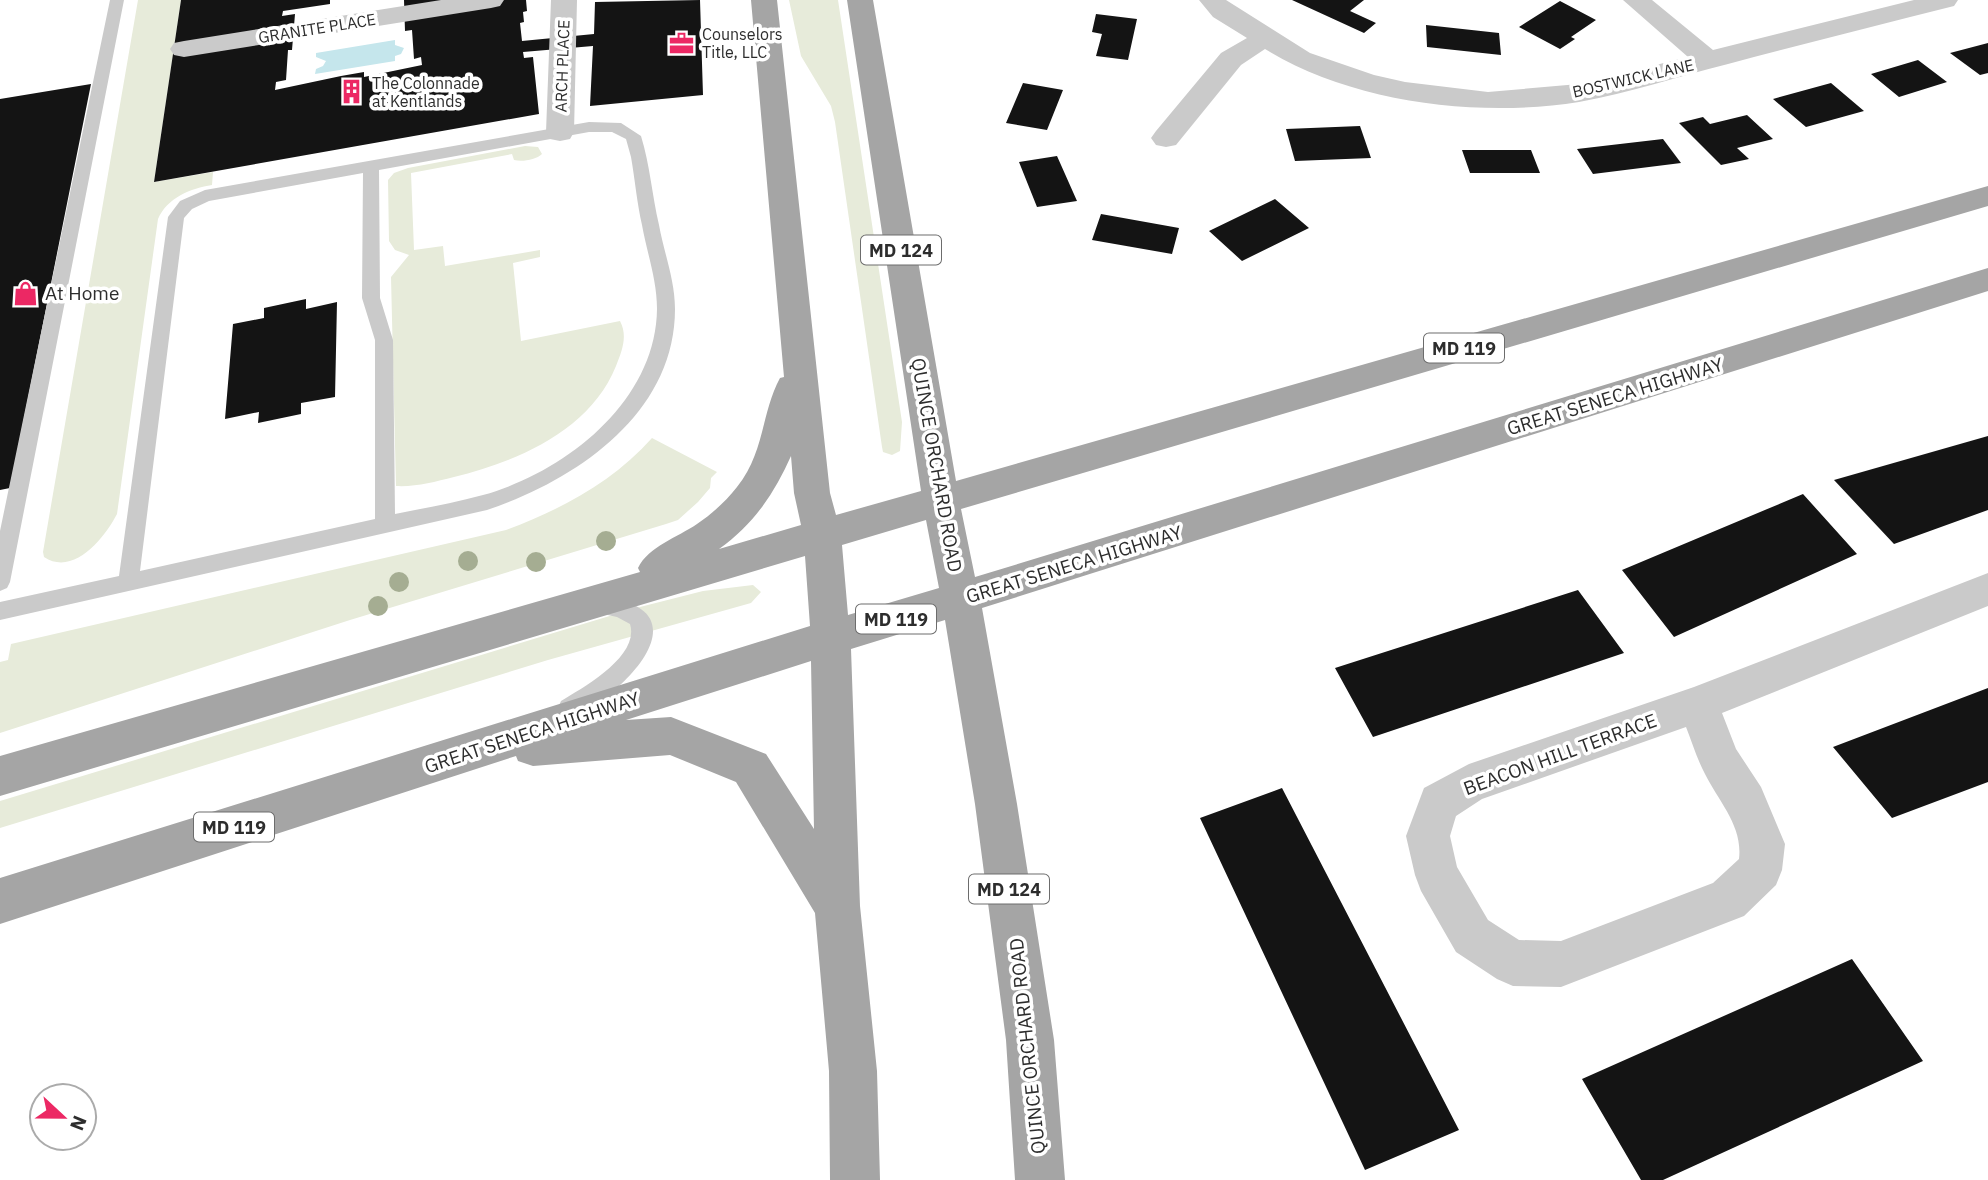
<svg xmlns="http://www.w3.org/2000/svg" width="1988" height="1180" viewBox="0 0 1988 1180" font-family="'IBM Plex Sans',sans-serif">
<style>
.green{fill:#e7ebda}
.water{fill:#c5e6ec}
.building{fill:#141414}
.lines{fill:none;stroke-linecap:round;stroke-linejoin:round}
.lane{fill:#cacaca;fill-rule:evenodd}
.street{fill:#cacaca;fill-rule:evenodd}
.primary{fill:#a5a5a5;fill-rule:evenodd}
.tree{fill:#a5ad92}
.labels{text-anchor:middle;dominant-baseline:central;stroke-width:7;stroke-linejoin:round;paint-order:stroke}
.far-street-label{font-size:16px;fill:#2d2d2d;stroke:#fff}
.far-poi-label{font-size:16px;fill:#2d2d2d;stroke:#fff;text-anchor:start}
.shield{fill:#fff;stroke:#6c6c6c;stroke-width:2}
.shield-label{font-size:18px;font-weight:bold;fill:#2d2d2d}
.poi-label{font-size:19px;fill:#2d2d2d;stroke:#fff;text-anchor:start}
.street-label{font-size:19px;fill:#2d2d2d;stroke:#fff}
</style>
<rect width="100%" height="100%" fill="#fff"/>
<path class="green" d="M138,0h43l-27,182 59,-10 -1,13c-21,3 -45,13 -54,34l-41,295c-12,23 -43,63 -73,43l-1,-5z
M789,0h49l64,422 -2,29 -8,4 -9,-3 -1,-5 -47,-325 -4,-16 -30,-50z
M525,146l13,1 4,7c-6,6 -20,8 -28,6l-2,-6 -101,19 3,77 29,-4 2,20 95,-16v7l-27,6 8,78 99,-20c8,15 2,30 -4,45 -26,65 -100,96 -162,111 -20,5 -38,10 -58,9l-5,-209 18,-22 -14,-5 -6,-9 -1,-61 6,-7 14,-5z
M652,438l65,34 -6,6 -1,10 -12,14 -20,18 -12,4 -316,96 -350,113v-71l8,-2 3,-16 495,-114c54,-20 107,-48 146,-92z
M753,585l8,7 -10,11 -203,57 -548,168v-27l636,-193 67,-17z"/>
<path class="water" d="M395,40v5l9,3 -3,6 -6,2v5l-80,13 1,-5 7,-3 3,-5 -10,-4v-4z"/>
<path class="building" d="M181,0h149v4l-47,7 -1,5 13,-2 -3,36h-4l-2,30 -10,2 -1,8 66,-14 23,-4v5l58,-12 -1,-8 -7,2 -2,-29 -7,1 -1,-31h122l1,11 -4,1 1,10 -4,1 2,18 72,-7 1,-32 105,-2 3,95 -113,11 3,-60 -70,6 1,6 9,-1 6,57 -385,68z
M1292,0h72l-14,11 26,12 -12,10z
M1560,1l36,19 -25,17 4,2 -15,10 -41,-22z
M1096,14l41,5 -9,41 -32,-4 6,-22 -10,-2z
M1426,25l73,8 2,22 -74,-8z
M1988,43v30l-8,2 -30,-22z
M1918,60l29,22 -48,15 -28,-23z
M1023,83l40,7 -16,40 -41,-7z
M1831,83l33,28 -58,16 -33,-28z
M91,84l-81,404 -10,2v-391z
M1747,115l26,24 -36,9 12,11 -28,6 -42,-42 24,-6 7,7z
M1360,126l11,32 -76,3 -9,-32z
M1663,139l18,24 -88,11 -16,-25z
M1462,150h69l9,23h-70z
M1057,156l20,45 -40,6 -18,-45z
M1275,199l34,29 -67,33 -33,-30z
M1101,214l78,14 -7,26 -80,-14z
M306,299v10l31,-7 -2,95 -34,6v11l-43,9 1,-11 -34,7 8,-95 31,-6v-10z
M1988,436v74l-94,34 -60,-64z
M1803,494l54,60 -183,83 -52,-67z
M1578,590l46,63 -251,84 -38,-69z
M1988,688v94l-96,36 -59,-71z
M1282,788l177,342 -94,40 -165,-352z
M1852,959l71,102 -260,119h-22l-59,-101z"/>
<g class="lines">
<path class="lane" d="M110,0h14l-114,582 -3,6 -7,3v-60z
M589,122l32,1 20,13c9,29 11,59 18,89 5,28 16,55 16,84 0,105 -99,171 -188,201l-487,110v-18l119,-26 49,-359 12,-16 25,-11zM589,132h23l14,7 5,18c4,23 6,46 11,68 5,28 15,55 15,84 -1,92 -91,163 -174,186 -29,8 -59,13 -88,19l-2,-174 -13,-42 -1,-128zM363,173l-1,125 13,42v179l-235,52 44,-353 8,-9 17,-8z
M601,597c109,11 21,101 -32,121l-8,-3 -3,-7 3,-7c23,-14 79,-45 69,-77l-13,-7 -23,-5 -4,-6 4,-6z"/>
<path class="street" d="M441,0h63l-4,6 -9,2 -307,49 -10,-2 -4,-6 4,-6 10,-2z
M551,0h26l-3,132 -4,7 -10,2 -10,-2 -4,-7z
M1199,0h27l84,53 64,22 31,7 83,10 91,-8 109,-27 -65,-57h29l61,50 201,-50h44l-4,6c-75,19 -151,38 -226,58 -49,12 -99,29 -149,38 -100,16 -227,1 -314,-53l-24,16 -65,80 -10,2 -10,-2 -5,-7 5,-7 65,-78 26,-15 -34,-21z
M1988,573v33l-266,107 14,36 25,38 24,57 -3,26 -6,15 -32,31 -183,71 -48,-1 -16,-7 -41,-27 -35,-61 -6,-16 -9,-39 18,-48 45,-24 225,-77zM1686,727c6,15 11,32 19,47 14,28 38,52 34,85l-26,24 -152,58 -42,-1 -31,-20 -31,-53 -7,-31 6,-20 26,-17z"/>
<path class="primary" d="M751,0h26l53,493 6,22 85,-24 -74,-491h26l83,481 1032,-295v20l-1027,303 14,68 1013,-309v23l-1006,317 35,196 37,236 11,140h-50l-9,-140 -31,-236 -30,-184 -94,29 9,257 17,165 3,109h-50l-1,-109 -14,-158 -79,-131 -66,-27 -137,11 -15,-5 -2,-5 -516,168v-46l810,-252 -5,-70 -805,240v-40l640,-184 -2,-4c10,-21 40,-31 59,-44 15,-10 29,-23 40,-37 28,-35 24,-74 43,-109l4,-1zM791,456l3,37 7,32 -82,24c34,-24 55,-55 72,-93zM926,520l13,68 -91,27 -6,-70zM811,661l3,168 -48,-75 -95,-37 -45,3z"/>
</g>
<g class="tree">
<circle cx="606" cy="541" r="10"/>
<circle cx="468" cy="561" r="10"/>
<circle cx="536" cy="562" r="10"/>
<circle cx="399" cy="582" r="10"/>
<circle cx="378" cy="606" r="10"/>
</g>
<defs>
<symbol id="office-bare" viewBox="-9 -9 18 18"><path d="M-6-3h4V-5.5h4V-3h4V5H-6ZM-1-4.5V-3h2v-1.5ZM-6 0V1H6V0Z" fill="#ec2864" stroke="#fff" stroke-width="2.5" paint-order="stroke"/></symbol>
<symbol id="building-bare" viewBox="-9 -9 18 18"><path d="M-4-6H4V6H1V3H-1V6H-4ZM-2.5-4.3h1.7v1.8h-1.7ZM.8-4.3h1.7v1.8H.8ZM-2.5-1h1.7V.8h-1.7ZM.8-1h1.7V.8H.8Z" fill="#ec2864" stroke="#fff" stroke-width="2.5" paint-order="stroke"/></symbol>
<symbol id="shop-bare" viewBox="-9 -9 18 18"><path d="M-5-2.5h2.3a2.7 3.5 0 0 1 5.4 0H5L5.5 6h-11ZM-1.5-2.5h3a1.5 2.3 0 0 0-3 0Z" fill="#ec2864" stroke="#fff" stroke-width="2.5" paint-order="stroke"/></symbol>
</defs>
<g fill-rule="evenodd">
<use href="#office-bare" x="664" y="26" width="35" height="35"/>
<use href="#building-bare" x="334" y="74" width="35" height="35"/>
<use href="#shop-bare" x="8" y="276" width="35" height="35"/>
</g>
<g class="labels">
<g class="far-street-label">
<text transform="translate(317 28) rotate(-9)">GRANITE PLACE</text>
<text transform="translate(562 66) rotate(-88)">ARCH PLACE</text>
<text transform="translate(1633 78) rotate(-13)">BOSTWICK LANE</text>
</g>
<g class="far-poi-label">
<text x="702" y="34">Counselors<tspan x="702" dy="18">Title, LLC</tspan></text>
<text x="372" y="83">The Colonnade<tspan x="372" dy="18">at Kentlands</tspan></text>
</g>
<g class="shield">
<rect x="861" y="235.5" width="80" height="29" rx="5"/>
<rect x="1424" y="333.5" width="80" height="29" rx="5"/>
<rect x="856" y="604.5" width="80" height="29" rx="5"/>
<rect x="194" y="812.5" width="80" height="29" rx="5"/>
<rect x="969" y="874.5" width="80" height="29" rx="5"/>
</g>
<g class="shield-label">
<text x="901" y="250">MD 124</text>
<text x="1464" y="348">MD 119</text>
<text x="896" y="619">MD 119</text>
<text x="234" y="827">MD 119</text>
<text x="1009" y="889">MD 124</text>
</g>
<g class="poi-label">
<text x="45" y="293">At Home</text>
</g>
<g class="street-label">
<text transform="translate(1615 396) rotate(-17)">GREAT SENECA HIGHWAY</text>
<text transform="translate(937 465) rotate(80)">QUINCE ORCHARD ROAD</text>
<text transform="translate(1074 564) rotate(-17)">GREAT SENECA HIGHWAY</text>
<text transform="translate(532 732) rotate(-18)">GREAT SENECA HIGHWAY</text>
<text transform="translate(1560 754) rotate(-20)">BEACON HILL TERRACE</text>
<text transform="translate(1027 1046) rotate(-96)">QUINCE ORCHARD ROAD</text>
</g>
</g>
<g transform="translate(63 1117) rotate(112)"><circle r="33" fill="#ffffff" stroke="#ababab" stroke-width="2"/>
<path d="M0-5L12 26L0 18L-12 26Z" fill="#ec2864"/>
<text y="-10" font-size="19" font-weight="bold" text-anchor="middle" fill="#2d2d2d">N</text>
</g>
</svg>
